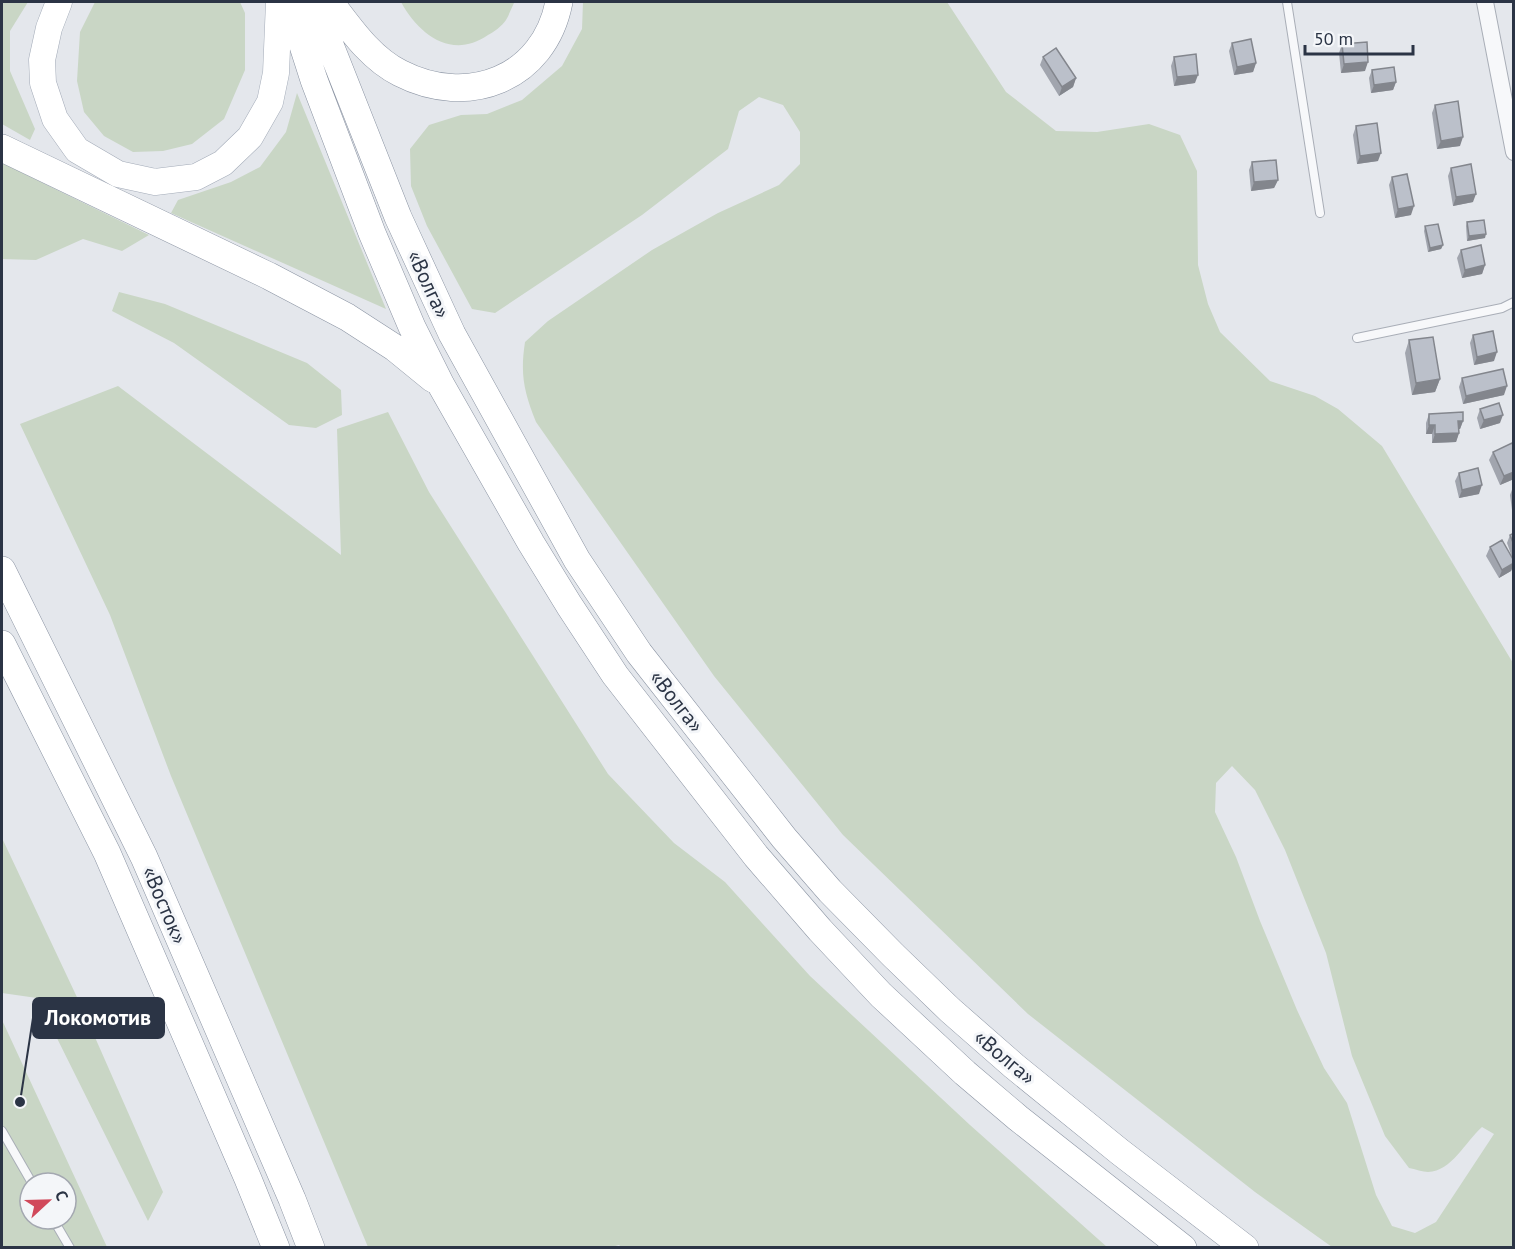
<svg xmlns="http://www.w3.org/2000/svg" width="1515" height="1249" viewBox="0 0 1515 1249" font-family="'PT Sans',sans-serif">
<style>
.green{fill:#c9d6c5;fill-rule:evenodd}
.lines{fill:none;stroke-linecap:round;stroke-linejoin:round}
.service-casing{stroke:#a9aeb7;stroke-width:10}
.minor-casing{stroke:#a9aeb7;stroke-width:18}
.primary-casing{stroke:#a3abb8;stroke-width:27}
.trunk-casing{stroke:#8b94a3;stroke-width:28}
.service{stroke:#f7f8fa;stroke-width:8}
.minor{stroke:#f7f8fa;stroke-width:16}
.primary{stroke:#fff;stroke-width:26}
.trunk{stroke:#fff;stroke-width:27}
.wall{fill:#a1a5ae}
.shaded-wall{fill:#83868d}
.building{fill:#bbc0ca;stroke:#83868d;stroke-width:1.5}
.labels{text-anchor:middle;dominant-baseline:central;stroke-width:6;stroke-linejoin:round;paint-order:stroke}
.street-label{font-size:21px;fill:#2b3445;stroke:#f4f6f9}
.leader{fill:none;stroke:#2b3445;stroke-width:2}
.callout-dot{fill:#2b3445;stroke:#f4f6f9;stroke-width:2}
.callout{fill:#2b3445;stroke:#2b3445;stroke-width:2}
.callout-label{font-size:22px;text-anchor:middle;font-weight:bold;fill:#fff}
</style>
<rect width="100%" height="100%" fill="#e4e7ec"/>
<path class="green" d="M2,2h26l-18,29v40l25,58 -5,11 -28,-16z
M95,2h145l5,11v57l-21,49 -32,25 -29,7 -30,1 -29,-16 -20,-24 -7,-31 3,-49z
M401,2h113v1c-3,6 -5,12 -8,17 -4,6 -12,12 -18,15 -36,25 -69,0 -87,-33z
M583,2h364l59,90 50,39 41,1 52,-8 31,11 17,36 1,94 10,39 12,28 50,49 45,15 23,13 44,37 131,217v584h-181l-77,-55 -227,-178 -185,-179 -129,-159 -178,-254c-12,-30 -16,-47 -11,-80l23,-21 104,-71 66,-37 61,-28 21,-21v-32l-17,-27 -24,-8 -20,14 -11,38 -86,66 -147,98 -23,-4 -45,-83 -16,-40 -1,-37 19,-24 32,-10 26,-1 35,-14 40,-34 20,-37zM1232,766l23,24 30,60 41,103 26,103 33,80 24,32c6,1 14,4 19,4 24,-1 37,-30 54,-45l12,7 -58,88 -21,11 -23,-7 -16,-31 -29,-92 -23,-35 -27,-58 -37,-89 -24,-64 -21,-45 1,-29z
M297,93l89,216 -215,-96 7,-13 53,-18 29,-15 26,-35z
M2,163l147,72 -27,16 -39,-12 -47,21 -34,-1z
M119,292l46,12 142,59 34,27 1,25 -26,13 -27,-3 -115,-82 -62,-32z
M118,386l223,169 -4,-126 51,-17 41,80 179,282 66,69 51,39 85,94 160,149 137,122 -485,1 -3,-3 -11,3 -240,-1 -197,-471 -61,-161 -90,-191z
M2,838l81,172 80,182 -15,29 -111,-223 -35,-5z
M2,1020l105,227h-105zM30,1183h36v36h-36z"/>
<g class="lines">
<defs>
<path id="service" d="M1287,2l33,211
M1357,338l145,-30 12,-6
M2,1131l30,52
M53,1219l17,29"/>
<path id="minor" d="M1485,2l29,150"/>
<path id="primary" d="M59,2l-10,26 -7,32 1,23 12,36 22,31 41,24 37,8 41,-5 27,-14 27,-26 20,-35 6,-29 3,-71"/>
<path id="trunk" d="M289,2l25,78 58,153 40,94 29,58 90,158 38,62 46,70 141,181 64,74 61,65 84,78 53,45 165,130
M313,2l85,215 54,117 125,226 62,93 145,185 46,53 63,64 57,55 64,56 106,86 125,96
M330,2c20,26 40,56 70,71 68,35 144,6 159,-71
M2,148l267,128 78,41 48,31 38,31
M2,570l142,287 148,342 19,49
M2,644l105,209 141,326 28,69"/>
</defs>
<use href="#service" class="service-casing"/>
<use href="#minor" class="minor-casing"/>
<use href="#primary" class="primary-casing"/>
<use href="#trunk" class="trunk-casing"/>
<use href="#service" class="service"/>
<use href="#minor" class="minor"/>
<use href="#primary" class="primary"/>
<use href="#trunk" class="trunk"/>
</g>
<path class="wall" d="M1232,43l24,20 -3,9 -19,3 -5,-24z
M1342,44l23,27 -24,2 -2,-20z
M1043,57l33,21 -3,9 -14,9 -19,-31z
M1174,57l21,26 -21,3 -3,-20z
M1372,70l24,12 -3,8 -22,3 -2,-15z
M1435,105l25,41 -23,3 -5,-36z
M1356,126l22,35 -21,3 -4,-29z
M1252,162l26,18 -4,8 -23,3 -2,-21z
M1451,168l22,34 -20,4 -5,-30z
M1392,177l19,38 -16,3 -6,-33z
M1467,222l18,16 -18,3 -1,-15z
M1425,226l18,19 -2,4 -13,3 -4,-21z
M1461,250l24,15 -3,9 -20,4 -5,-20z
M1473,335l21,26 -20,4 -4,-22z
M1409,340l31,39 -5,13 -23,3 -7,-42z
M1462,378l42,17 -41,9 -4,-17z
M1480,409l20,14 -20,6 -3,-11z
M1429,414l34,7 -3,8h-1v4l-3,9 -24,1v-9h-6v-11z
M1493,452l21,27 -14,6 -11,-25z
M1459,473l20,21 -20,4 -4,-17z
M1513,487l1,23h-2l-2,-15z
M1514,533v32l-3,6 -12,7 -13,-22 4,-9 23,13 -6,-17 3,-8z"/>
<path class="shaded-wall" d="M1368,62l-3,9 -24,2 3,-9z
M1256,63l-3,9 -19,3 3,-8z
M1198,75l-3,8 -21,3 3,-9z
M1076,78l-3,9 -14,9 3,-9z
M1396,82l-3,8 -22,3 3,-8z
M1463,137l-3,9 -23,3 4,-8z
M1381,153l-3,8 -21,3 3,-8z
M1278,180l-4,8 -23,3 3,-9z
M1476,194l-3,8 -20,4 3,-9z
M1414,206l-3,9 -16,3 3,-9z
M1486,234l-1,4 -18,3 2,-5z
M1443,245l-2,4 -13,3 2,-4z
M1485,265l-3,9 -20,4 3,-8z
M1497,352l-3,9 -20,4 3,-8z
M1440,379l-5,13 -23,3 4,-12z
M1507,386l-3,9 -41,9 3,-8z
M1503,415l-3,8 -20,6 4,-9z
M1458,421h5l-3,8h-5z
M1429,425h6l-3,9h-6z
M1459,433l-3,9 -24,1 3,-9z
M1514,472v7l-14,6 4,-9z
M1482,485l-3,9 -20,4 3,-8z
M1514,563l-3,8 -12,7 3,-8z"/>
<path class="building" d="M1251,39l5,24 -19,4 -5,-24z
M1367,42l1,20 -24,2 -2,-20z
M1056,48l20,30 -14,9 -19,-30z
M1196,54l2,21 -21,2 -3,-20z
M1394,67l2,15 -22,3 -2,-15z
M1458,101l5,36 -22,4 -6,-36z
M1377,123l4,30 -21,3 -4,-30z
M1276,160l2,20 -24,2 -2,-20z
M1471,164l5,30 -20,3 -5,-29z
M1407,174l7,32 -16,3 -6,-32z
M1484,220l2,14 -17,2 -2,-14z
M1438,224l5,21 -13,3 -5,-22z
M1481,245l4,20 -20,5 -4,-20z
M1493,331l4,21 -20,5 -4,-22z
M1433,337l7,42 -24,4 -7,-43z
M1503,369l4,17 -41,10 -4,-18z
M1499,403l4,12 -19,5 -4,-11z
M1463,412v9h-5l1,12 -24,1v-9h-6v-11z
M1512,443l2,4v25l-10,4 -11,-24z
M1478,468l4,17 -20,5 -3,-17z
M1514,533v12l-4,-10z
M1502,540l12,21v2l-12,7 -12,-23z"/>
<g class="labels">
<g class="street-label">
<text transform="translate(429 284) rotate(65)">«Волга»</text>
<text transform="translate(677 701) rotate(52)">«Волга»</text>
<text transform="translate(165 905) rotate(67)">«Восток»</text>
<text transform="translate(1005 1057) rotate(40)">«Волга»</text>
</g>
</g>
<path class="leader" d="M20 1102L33 1018"/>
<circle class="callout-dot" cx="20" cy="1102" r="6"/>
<rect class="callout" x="33" y="998" width="131" height="40" rx="6"/>
<g class="callout-label">
<text x="98" y="1025">Локомотив</text>
</g>
<rect width="1515" height="1249" fill="none" stroke="#2b3445" stroke-width="6"/>
<g transform="translate(48 1201) rotate(68)"><circle r="28" fill="#f4f6f9" stroke="#a4a8b1" stroke-width="1.5"/>
<path d="M0-4.5L10 22L0 15L-10 22Z" fill="#d1495b"/>
<text y="-9" font-size="16" font-weight="bold" text-anchor="middle" fill="#2b3445">С</text>
</g>
<path d="M1305 45v9h108v-9" fill="none" stroke="#2b3445" stroke-width="3"/>
<text x="1314" y="45" font-size="18" fill="#2b3445" stroke="#f4f6f9" stroke-width="4.5" paint-order="stroke">50 m</text>
</svg>
